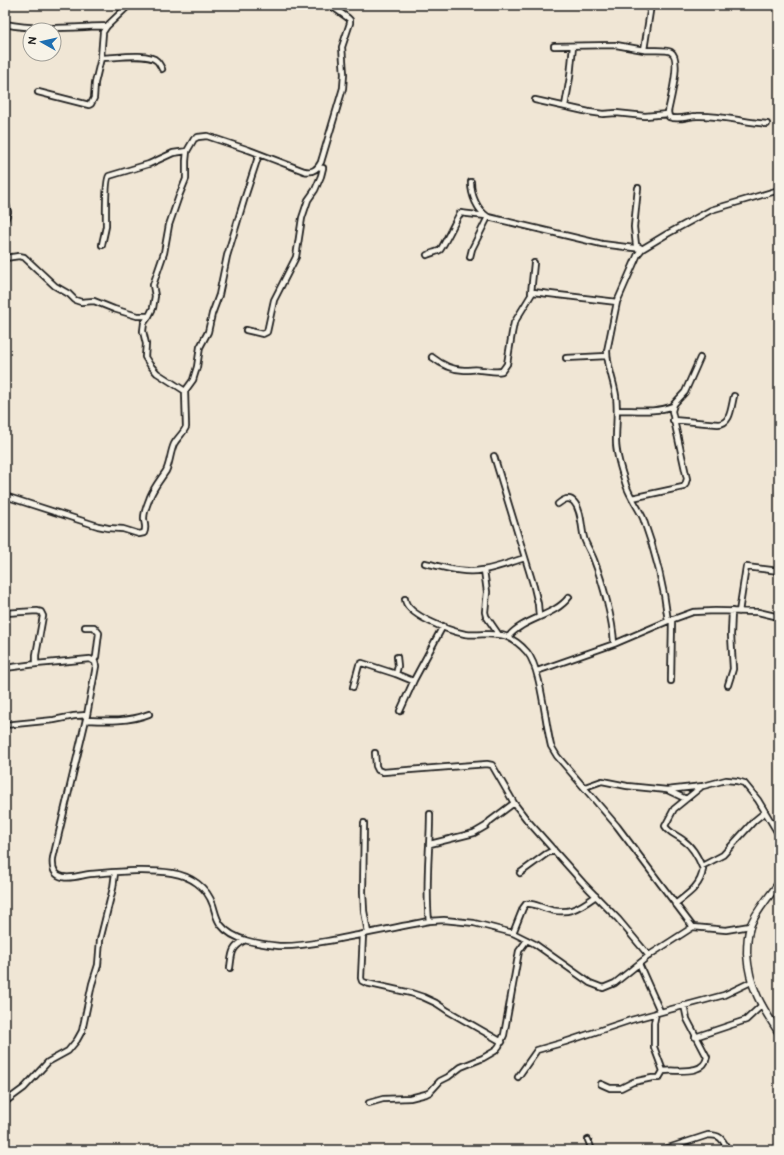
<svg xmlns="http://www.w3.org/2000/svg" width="784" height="1155" viewBox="0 0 784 1155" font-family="'Balsamiq Sans',sans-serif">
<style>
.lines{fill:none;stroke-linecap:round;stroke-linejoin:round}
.minor-casing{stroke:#1c1c1c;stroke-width:8}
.secondary-casing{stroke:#1c1c1c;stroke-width:9}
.minor{stroke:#f7f3e8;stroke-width:4.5}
.secondary{stroke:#f7f3e8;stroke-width:6}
</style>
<rect width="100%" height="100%" fill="#f0e6d5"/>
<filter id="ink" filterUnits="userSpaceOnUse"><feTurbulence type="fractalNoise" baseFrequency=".025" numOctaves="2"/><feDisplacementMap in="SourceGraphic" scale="8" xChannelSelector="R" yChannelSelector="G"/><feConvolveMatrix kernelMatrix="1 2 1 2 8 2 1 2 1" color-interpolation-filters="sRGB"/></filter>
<g filter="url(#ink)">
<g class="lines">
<defs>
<path id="minor" d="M651,5l-7,45c6,1 23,-1 27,2 11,6 -1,49 -3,60l1,5c10,4 19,-1 28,-1 24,-1 46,6 70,8
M5,24c33,7 68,3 102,2
M554,46l62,-1 28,5
M101,58c13,0 47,-6 56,3 2,2 4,6 5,8
M38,92l51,13 2,-1 3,-6 1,-15 6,-25 2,-26 4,-6 22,-21
M535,100l54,12 14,2 13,-1 29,3 23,-2
M565,106l5,-29 3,-31
M471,182c0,13 6,28 17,35l114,27 40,5
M638,188l-4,39 2,18 5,3
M5,220l3,-8 -3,-12
M102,245c1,-6 3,-13 4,-19 0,-9 -1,-45 3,-50l40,-12 24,-11 14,-2
M427,255c4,-2 10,-3 13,-5 3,-3 17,-32 20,-37l26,3
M470,257l2,-8 16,-32
M5,258l14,-2 5,1 31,29 14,8 6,6 6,2 13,-1 20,8 23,7h12
M531,293l3,-30
M246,330l17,4 4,-2 7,-32 22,-43 6,-39 6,-18 7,-10 6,-14 2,-8 -5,-1
M432,357c10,8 21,14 35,13 4,0 9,-1 13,0 8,0 14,3 22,1l5,-7 5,-31 2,-10 19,-31 84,10
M566,358l41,-2
M185,391l8,-11 4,-13 3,-20 8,-15 4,-18 7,-19 8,-39 17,-56 15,-46
M617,410c20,0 38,3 56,-4
M673,420l45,4c13,0 13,-17 16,-28
M494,456l40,131 4,17 1,12
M5,496l93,30 10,2 15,1 16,5 5,-1c3,-6 0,-9 0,-15 0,-7 4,-15 6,-21 4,-10 10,-17 16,-26 4,-8 4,-18 8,-27 3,-6 9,-10 12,-17l-1,-36 -28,-18 -7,-8 -5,-8 1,-13 -3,-13 1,-8 5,-7 4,-8 2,-12 -2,-11 11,-32 5,-28 10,-29 7,-17v-18l1,-10 7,-12 4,-2 9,-1 42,14 55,21c8,2 13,-1 17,-9l22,-74 1,-14 -2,-27 8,-24v-3l-2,-2 -18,-13
M632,498l51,-11 2,-2 2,-6 -15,-68 2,-7 11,-12 15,-34
M558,504c5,-4 11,-8 16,-2 8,9 7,25 10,36 2,7 7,14 10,22 9,23 19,60 20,84
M425,563c18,4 39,11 58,7 14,-2 28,-8 42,-12
M484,570l3,22 -2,20 1,4 13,19
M405,599c1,16 45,32 60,35 13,2 27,-2 40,2 8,3 16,9 22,16 14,16 18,70 24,94l6,10 60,70 42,56 34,45
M739,612l7,-45 33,4
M5,613l32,-2 4,1 2,4 -7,39v9l54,-5 5,3 1,4 -9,49 -34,143c-1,8 0,17 10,19 8,2 19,-2 27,-3 27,-2 55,-5 82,-1 19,3 35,14 41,32 2,6 3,14 8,20 12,16 39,19 58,21 18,1 37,-3 54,-6 32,-6 64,-13 96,-19l15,-1 30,3 39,10 22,11 55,39 13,5 12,-5 36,-29 42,-27 33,3 24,-4
M668,621c-4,-35 -13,-70 -25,-103 -5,-11 -13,-21 -17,-33 -4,-13 -10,-29 -10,-44 0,-15 2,-30 0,-45 -2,-15 -9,-30 -9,-45l10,-49 21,-48 4,-5 25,-15 44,-24 68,-20
M85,627h9l5,6 -3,24 -2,3
M508,637c17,-20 46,-20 61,-40
M5,668l31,-4
M537,671l77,-27 54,-23 25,-9 22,-1 43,1 21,5
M396,674l2,-8 -1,-9
M671,681l1,-62
M728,685l5,-16 -2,-34 1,-24
M353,687l6,-22 3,-2 34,11 17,7
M400,711l14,-31 29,-54
M86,720c21,1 43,2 63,-6
M5,725l49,-5 20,-4 13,-1
M375,753l1,13 2,4 5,2 104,-8 5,1 22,38 13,17 56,63 35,36 31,37
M585,787l17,-6 25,5 40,4 36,-4 23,-6 11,1 7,2 14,17 21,35
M667,790l19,9
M364,823l-1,69 1,19 4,22
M430,844l44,-11 12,-7 4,-5 24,-18
M702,866l21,-11 31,-34 11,-9
M520,873l26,-19 8,-4
M775,888l4,6
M675,904c13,-10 26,-18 28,-35 -4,-10 -11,-23 -20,-29 -6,-5 -14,-7 -18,-14l9,-17 27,-22
M429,921c-4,-35 1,-71 1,-107
M513,933l10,-25 3,-4c6,-1 12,2 18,4 23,8 34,1 52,-12
M363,934l-2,44 1,3 4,2 45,10 12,4 13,6 12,8 54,31
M639,964l21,47
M230,968c2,-15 1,-20 15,-28
M695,1037l51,-17 16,-15
M663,1071c13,-2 41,5 44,-14l-20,-38 -3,-14
M518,1077l19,-27 28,-8 66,-22 93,-25 27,-13
M601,1084l9,4h11l12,-6 19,-4h7l4,-7 -9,-24v-24l2,-10
M5,1102l19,-14 24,-26 20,-11 9,-11 5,-9 10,-47 6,-19 2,-25 13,-52 2,-15
M369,1103l14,-4 27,-1 16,-4 4,-2 10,-11 8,-4 13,-10 22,-9 12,-7 4,-5 5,-11 15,-84 8,-11
M588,1140l4,10
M662,1150l46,-15c13,0 14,4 20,15"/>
<path id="secondary" d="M779,883c-9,12 -25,31 -29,44 -3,9 -3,18 -3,27 2,33 15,53 32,79"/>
</defs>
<use href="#minor" class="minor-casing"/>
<use href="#secondary" class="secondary-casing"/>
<use href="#minor" class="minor"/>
<use href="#secondary" class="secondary"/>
</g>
</g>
<rect width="784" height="1155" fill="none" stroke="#f7f3e8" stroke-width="20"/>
<rect x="10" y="10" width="764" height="1135" fill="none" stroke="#1c1c1c" stroke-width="1.5" filter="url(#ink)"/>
<g transform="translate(42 42) rotate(278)"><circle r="19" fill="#f7f3e8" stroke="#9f9d96"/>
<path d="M0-3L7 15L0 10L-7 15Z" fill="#1f6fb2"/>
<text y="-6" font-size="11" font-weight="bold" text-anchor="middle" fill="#1c1c1c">N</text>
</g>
</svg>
